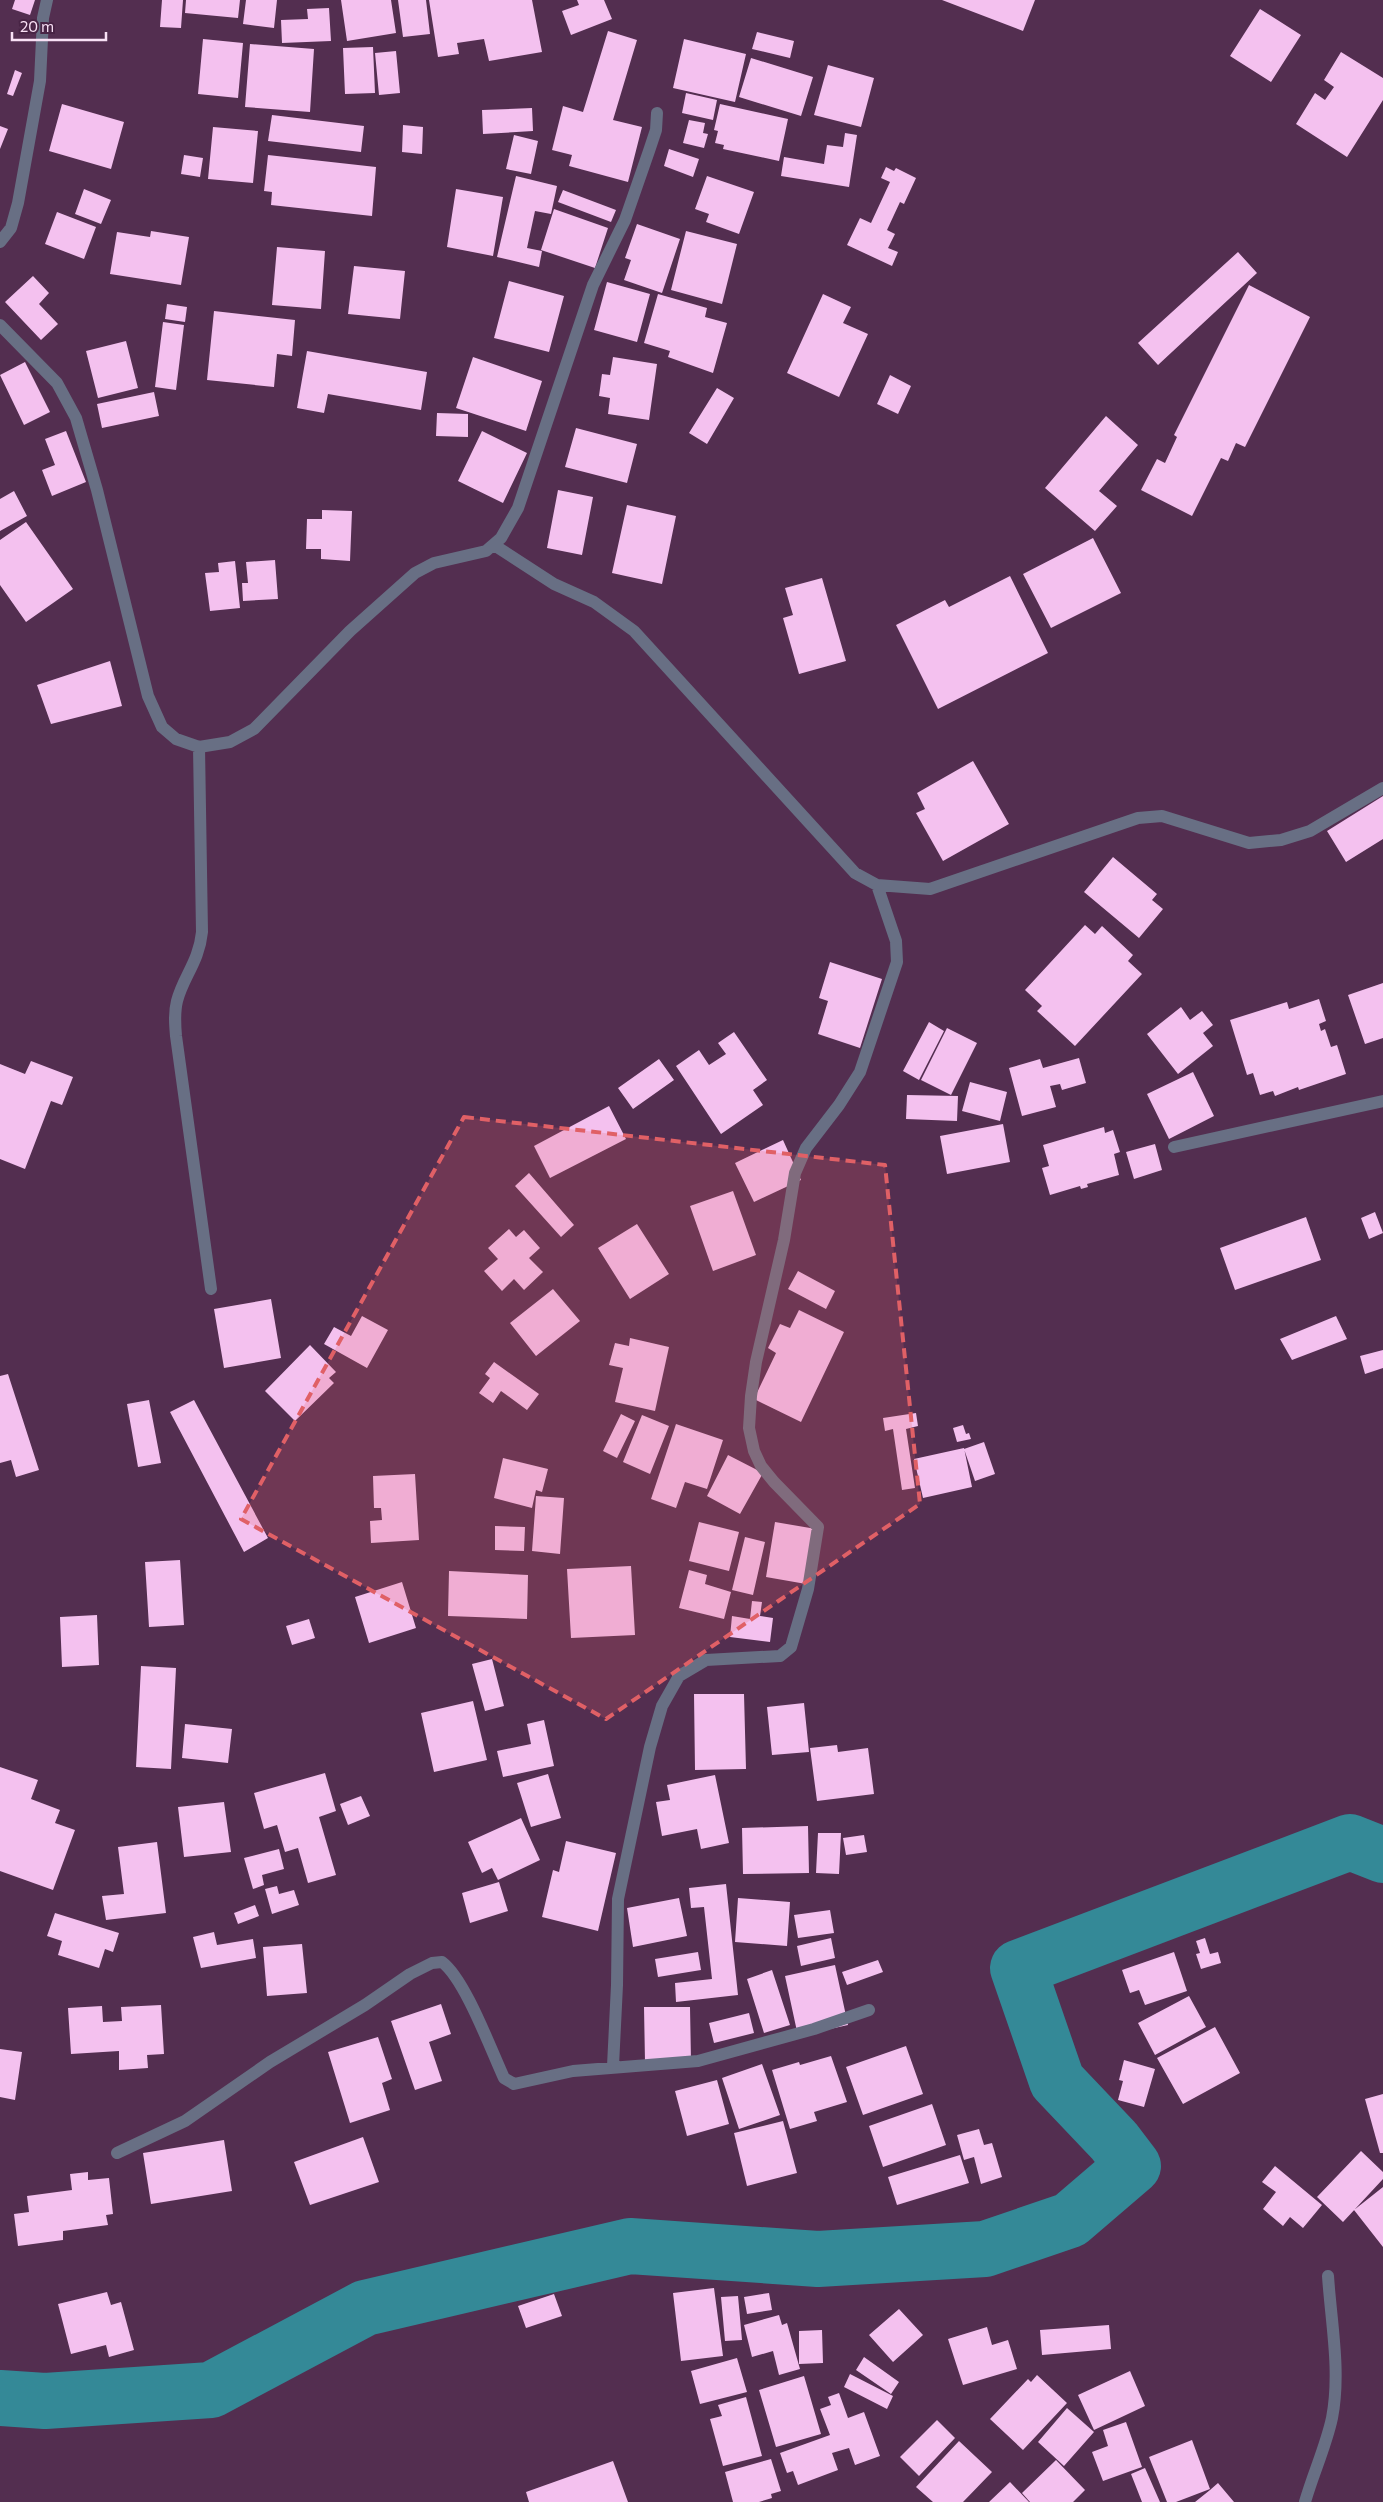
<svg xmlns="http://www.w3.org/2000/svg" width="1383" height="2502" viewBox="0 0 1383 2502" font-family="Commissioner,sans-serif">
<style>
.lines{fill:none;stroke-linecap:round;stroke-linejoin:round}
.river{stroke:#348997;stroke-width:56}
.building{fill:#f4c1ef}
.street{stroke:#686f84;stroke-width:12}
.marked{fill:#e06066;fill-opacity:0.2;stroke:#e06066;stroke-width:4;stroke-dasharray:10 6;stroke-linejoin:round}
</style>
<rect width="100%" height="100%" fill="#532e50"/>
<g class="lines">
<path class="river" d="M0,2398l45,3 166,-11 154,-82 265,-62 188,13 167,-10 85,-29 63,-54 -19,-25 -57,-60 -39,-113 332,-126 33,13"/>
</g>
<path class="building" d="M15,0h20l-5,15 -18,-6z
M162,0h21l-2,28 -21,-1z
M186,0h54l-2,18 -53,-5z
M246,0h31l-3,28 -31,-4z
M341,0h50l5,33 -49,8z
M398,0h28l4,34 -27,3z
M429,0h103l10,52 -53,9 -5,-22 -27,4 2,11 -21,3z
M577,0h27l8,19 -41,16 -9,-24 17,-6z
M942,0h93l-12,31z
M329,8l2,33 -49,2 -1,-23 27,-1 -1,-10z
M1260,9l41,26 -30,47 -41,-26z
M608,31l29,9 -24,80 29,7 -14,55 -59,-16 3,-11 -20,-5 11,-44 20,6z
M757,32l37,9 -4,17 -38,-9z
M203,39l40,4 -5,55 -40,-4z
M684,39l62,15 -11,48 -62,-14z
M250,44l64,5 -4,63 -65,-5z
M373,47l2,46 -30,1 -2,-46z
M396,51l4,42 -21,2 -4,-42z
M1341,52l42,26v22l-36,57 -51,-33 19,-31 10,7 9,-13 -10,-7z
M751,58l62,19 -12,39 -62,-19z
M828,65l46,13 -13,49 -47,-12z
M15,70l7,3 -9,23 -6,-2z
M686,93l31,7 -4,20 -31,-7z
M62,104l62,18 -13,47 -62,-18z
M720,104l68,15 -9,42 -56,-12 1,-4 -9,-2 3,-12 -4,-1z
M532,108l1,23 -50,3 -1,-24z
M272,115l92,11 -3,26 -93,-11z
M689,120l16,3 -2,10 5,1 -4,14 -21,-5z
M403,125l20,2 -1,27 -20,-2z
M0,126l8,3 -8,20z
M213,127l45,4 -5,52 -45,-4z
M845,133l12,2 -8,52 -68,-11 3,-19 40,7 3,-19 16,2z
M514,135l24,6 -7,33 -25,-5z
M669,149l30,10 -6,18 -29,-11z
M184,155l19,3 -3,19 -19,-3z
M268,155l108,12 -4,49 -101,-11 1,-13 -8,-1z
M886,167l8,4 2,-3 20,10 -12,26 -4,-2 -13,28 8,4 -7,14 10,4 -6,14 -45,-21 13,-27 11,5 19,-41 -9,-4z
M516,176l41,10 -6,28 -16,-3 -8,37 15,3 -3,16 -42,-10z
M707,176l47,16 -15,42 -33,-12 3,-8 -14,-5z
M84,189l27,11 -10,24 -26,-10z
M456,189l47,8 -10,59 -46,-9z
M563,190l53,20 -5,12 -53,-20z
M554,209l54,19 -13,40 -54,-18z
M57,212l39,15 -12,32 -39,-15z
M637,224l43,15 -18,54 -38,-13 7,-20 -6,-2z
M151,231l38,6 -8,48 -71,-11 7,-42 33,5z
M686,231l51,13 -15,60 -51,-14z
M277,247l48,4 -4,58 -49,-4z
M1238,252l19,21 -99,92 -20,-22z
M354,266l51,5 -5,48 -52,-5z
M33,276l16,17 -10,11 19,20 -17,16 -36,-38z
M509,281l55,15 -15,56 -55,-14z
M607,282l43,12 -13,48 -43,-12z
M1249,285l61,32 -65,130 -9,-4 -8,18 -7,-3 -29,58 -51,-26 16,-31 8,4 12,-26 -3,-2z
M658,294l49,14 -2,9 22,6 -14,50 -45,-16 2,-6 -26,-8z
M823,294l28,13 -8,16 25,11 -29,63 -52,-24z
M167,304l20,3 -2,15 -20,-3z
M214,311l81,9 -3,36 -15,-2 -3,33 -67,-7z
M163,322l21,3 -8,65 -21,-3z
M126,341l12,47 -40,10 -12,-47z
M307,351l120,21 -6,38 -93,-16 -4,19 -27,-5z
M473,357l69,24 -16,50 -70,-23z
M613,357l44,7 -8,56 -41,-6 2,-16 -11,-2 3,-22 8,1z
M25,362l25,50 -26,13 -24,-50z
M890,375l21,11 -13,28 -21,-10z
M717,388l17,10 -27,46 -18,-11z
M154,392l5,24 -57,12 -5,-24z
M437,413l31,1v23l-32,-1z
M1106,416l32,29 -39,46 18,15 -22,25 -50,-43z
M576,428l61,16 -10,39 -62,-16z
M66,431l20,51 -34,14 -10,-26 13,-5 -10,-26z
M482,431l45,22 -24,50 -45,-22z
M558,490l35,7 -11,58 -35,-7z
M14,491l13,25 -27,15v-32z
M627,505l49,11 -14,68 -50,-11z
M322,510l30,1 -2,50 -29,-2v-10h-15l1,-30h15z
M26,522l47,67 -47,33 -26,-37v-45z
M1093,538l28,55 -70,35 -28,-54z
M275,560l3,39 -35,2 -1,-18h6l-2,-21z
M235,561l5,47 -30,3 -5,-38 14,-1 -1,-9z
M1010,576l38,77 -110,56 -42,-84 49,-25 4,7z
M822,578l24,83 -47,13 -16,-56 10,-3 -8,-27z
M110,661l12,45 -71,18 -14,-39z
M973,761l36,63 -66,37 -27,-48 9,-4 -8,-16z
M1383,796v43l-37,23 -19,-31z
M1113,857l44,37 -5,6 11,9 -24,29 -55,-46z
M1085,925l10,9 7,-8 31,29 -5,6 14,13 -67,72 -38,-35 5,-5 -17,-16z
M830,962l52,17 -22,69 -42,-14 10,-33 -9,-3z
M1383,983v55l-18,6 -17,-49z
M1319,999l7,22 -7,3 2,7 4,-2 6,18 6,-2 9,29 -47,16 -1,-3 -23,9 -2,-5 -13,4 -7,-22 -6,2 -17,-55 57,-18 2,7z
M1181,1007l9,13 12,-9 11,14 -10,8 10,13 -35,28 -31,-40z
M929,1022l15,9 -25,49 -16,-9z
M947,1028l30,15 -26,52 -30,-15z
M734,1032l33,48 -14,10 10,15 -42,29 -45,-68 23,-16 10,15 17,-11 -8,-11z
M1079,1058l7,25 -24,7 -2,-6 -10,2 6,21 -34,9 -13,-48 31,-9 3,9z
M659,1059l15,21 -41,29 -15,-21z
M31,1061l42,16 -11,28 -11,-4 -26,68 -25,-10v-95l25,10z
M1193,1072l21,44 -45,23 -22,-45z
M970,1082l37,10 -7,29 -38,-10z
M907,1095l51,1 -1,25 -51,-2z
M609,1106l17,33 -76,39 -16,-32z
M1003,1124l7,38 -63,12 -7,-38z
M1104,1127l1,6 8,-3 7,22 -6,2 5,21 -32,9 1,3 -7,2 -1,-3 -30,9 -8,-27 7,-2 -6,-21z
M783,1140l18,40 -47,22 -19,-39z
M1155,1144l7,26 -28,9 -8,-27z
M529,1173l45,52 -13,12 -46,-51z
M733,1191l23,64 -43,16 -23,-65z
M1375,1212l8,21 -14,6 -8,-21z
M1306,1217l15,43 -86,30 -15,-42z
M637,1224l32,50 -39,25 -32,-51z
M509,1229l7,8 8,-7 16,18 -11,10 14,14 -19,18 -10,-11 -12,12 -18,-20 14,-12 -10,-11z
M798,1271l37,20 -9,18 -38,-20z
M553,1289l27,32 -44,35 -26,-33z
M271,1299l10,59 -57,10 -10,-59z
M799,1310l45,22 -43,90 -47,-23 22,-46 -8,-5 12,-24 10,4z
M362,1316l26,14 -21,38 -43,-24 10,-17 17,9z
M1336,1316l11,23 -55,21 -12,-21z
M630,1338l39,9 -14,64 -40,-9 8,-34 -14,-3 6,-22 14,3z
M310,1345l26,27 -7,6 5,5 -39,38 -30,-30z
M1383,1350v18l-18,6 -5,-18z
M494,1362l45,32 -12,16 -26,-19 -8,12 -14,-10 11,-15 -5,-4z
M8,1374l31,96 -23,7 -5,-17 -11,3v-87z
M149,1400l12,63 -23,4 -11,-63z
M194,1400l74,138 -24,14 -74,-140z
M916,1413l2,13 -12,3 9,59 -13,2 -9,-61 -8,2 -2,-13z
M621,1414l14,7 -18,37 -14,-7z
M642,1415l27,11 -19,48 -27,-12z
M676,1424l47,16 -16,49 -22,-7 -9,26 -25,-9z
M963,1425l3,9 3,-1 2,6 -14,3 -4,-14z
M984,1442l11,32 -20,7 -11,-32z
M964,1448l8,39 -49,11 -9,-39z
M728,1455l35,18 -23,41 -33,-18z
M503,1458l45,11 -6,23 -6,-2 -4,18 -38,-10z
M415,1474l4,66 -48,3 -1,-22 12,-1 -1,-12h-7l-1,-32z
M536,1496l28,2 -4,56 -28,-3z
M699,1522l40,10 -10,39 -40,-10z
M775,1522l41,7 -10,55 -40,-7z
M495,1526l30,1 -1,24 -29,-1z
M745,1537l20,5 -12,53 -21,-5z
M180,1560l4,65 -35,2 -4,-65z
M631,1566l4,69 -64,3 -4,-69z
M689,1570l18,5 -2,9 26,8 -7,27 -45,-11z
M449,1571l79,4 -1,44 -79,-3z
M402,1582l14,46 -47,15 -14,-46z
M752,1601l10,1 -2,14 13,2 -3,24 -40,-5 2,-21 18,3z
M97,1615l2,50 -37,2 -2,-50z
M309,1619l6,19 -23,7 -6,-19z
M492,1659l12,47 -19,5 -13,-47z
M141,1666l35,2 -5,101 -35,-2z
M694,1694h50l2,75 -51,1z
M473,1701l14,59 -53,12 -13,-59z
M804,1703l5,49 -37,3 -5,-48z
M544,1720l10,46 -51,11 -6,-26 34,-7 -4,-20z
M185,1724l47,5 -4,34 -46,-5z
M837,1745l1,7 30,-4 6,46 -57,7 -7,-53z
M0,1767l38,13 -7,19 29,11 -5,13 20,7 -22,60 -53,-19z
M325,1773l11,38 -17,6 17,58 -28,8 -10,-35 -13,4 -8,-27 -13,4 -10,-36z
M548,1774l13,44 -30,9 -14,-44z
M715,1775l14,68 -28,6 -4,-20 -35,7 -6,-34 14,-2 -3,-15z
M361,1796l9,20 -22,9 -8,-21z
M224,1802l7,50 -47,5 -6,-50z
M521,1818l19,42 -42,20 -6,-12 -10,5 -14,-31z
M808,1826l1,47 -66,1 -1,-46z
M818,1833h23l-2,41 -23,-1z
M864,1835l3,17 -21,3 -3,-17z
M566,1841l50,12 -18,78 -56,-14 11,-47 6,2z
M157,1842l9,71 -60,7 -4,-24 22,-2 -6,-47z
M279,1849l5,20 -22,6 2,10 -11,4 -9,-31z
M499,1882l9,29 -38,12 -8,-30z
M726,1884l12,111 -62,7 -1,-19 37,-4 -8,-72 -13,1 -2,-20z
M277,1886l2,8 15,-4 5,15 -27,9 -7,-25z
M679,1898l8,38 -54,11 -6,-39z
M738,1898l52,4 -3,44 -52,-4z
M255,1905l4,11 -21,8 -4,-11z
M830,1910l4,23 -36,5 -4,-23z
M55,1913l64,20 -6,19 -8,-3 -6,19 -41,-13 4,-14 -15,-5z
M214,1932l3,13 36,-6 3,19 -55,10 -8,-31z
M831,1938l4,20 -34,8 -4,-20z
M1205,1938l5,16 8,-2 3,11 -20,6 -5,-15 4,-1 -4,-12z
M302,1944l5,49 -40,3 -4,-49z
M698,1952l3,18 -43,7 -3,-18z
M1174,1952l13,39 -42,14 -6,-15 -9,3 -8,-23z
M878,1960l5,12 -36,13 -5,-13z
M835,1965l13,60 -50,11 -13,-60z
M772,1970l18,55 -26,8 -17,-54z
M1189,1996l17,31 -51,28 -17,-32z
M441,2004l10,30 -22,8 13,39 -27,9 -24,-69z
M161,2005l3,49 -17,1 1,13 -29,2v-19l-48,3 -3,-46 34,-2 1,16 19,-1 -1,-14z
M644,2007h46l1,54 -46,1z
M749,2013l5,20 -40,10 -5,-20z
M1215,2027l25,46 -57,31 -26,-46z
M378,2037l14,42 -10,4 8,27 -40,13 -22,-71z
M906,2046l17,48 -60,21 -17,-48z
M0,2049l22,3 -7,48 -15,-3z
M831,2056l16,46 -33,10 3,9 -27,8 -18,-59 27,-8 1,3z
M1124,2060l31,9 -11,38 -26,-7 5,-19 -4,-1z
M762,2064l18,51 -41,14 -17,-51z
M717,2080l12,44 -42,12 -12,-45z
M1383,2094v59h-3l-15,-54z
M932,2104l14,41 -63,22 -14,-41z
M783,2121l14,52 -50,13 -13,-53z
M979,2129l5,16 8,-2 10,34 -21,7 -7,-27 -10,3 -7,-25z
M363,2137l16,45 -69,23 -16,-43z
M224,2140l8,51 -81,13 -8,-51z
M1361,2151l22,21v7l-40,43 -26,-25z
M960,2155l9,28 -72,22 -9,-28z
M1275,2166l47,39 -19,23 -13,-11 -7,9 -20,-17 13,-17 -14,-10z
M88,2172v8l21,-2 4,36 -7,1 2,10 -45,6v9l-45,6 -4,-32 15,-2 -2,-16 45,-6 -2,-16z
M1383,2187v60l-29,-37z
M714,2288l9,68 -42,5 -8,-68z
M107,2292l4,13 10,-3 13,48 -25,7 -3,-12 -35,9 -13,-50z
M769,2293l3,17 -25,4 -3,-17z
M554,2294l8,22 -36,12 -8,-22z
M738,2296l4,44 -17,1 -4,-44z
M899,2309l24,26 -30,27 -24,-27z
M779,2315l3,10 5,-2 13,46 -21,6 -6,-24 -21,6 -8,-32z
M1109,2325l2,24 -69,6 -2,-25z
M987,2327l5,18 16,-5 9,29 -54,16 -15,-46z
M822,2330l1,33 -24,1v-33z
M864,2357l35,25 -8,12 -35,-24z
M737,2358l10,34 -47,12 -9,-33z
M1130,2371l15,35 -51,24 -16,-35z
M850,2374l43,22 -6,13 -43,-22z
M1037,2375l30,28 -44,47 -33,-31 38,-40 3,3z
M804,2376l17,58 -45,13 -17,-57z
M839,2393l9,25 16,-6 16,44 -25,9 -6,-17 -17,5 6,17 -40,15 -5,-14 -6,2 -7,-20 50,-18 -10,-26 11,-4 -3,-8z
M746,2397l16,59 -39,10 -13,-47 12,-3 -4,-11z
M1067,2408l27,24 -30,34 -26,-24z
M937,2420l18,18 -36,38 -19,-19z
M1126,2422l16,45 -39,14 -11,-29 16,-6 -5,-16z
M1192,2440l18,49 -34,13h-9l-18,-45z
M959,2441l33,31 -29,30h-30l-17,-15z
M771,2459l10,32 -10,3 1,4 -13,4h-26l-8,-30z
M1056,2460l29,30 -12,12h-43l-8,-9z
M613,2461l15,41h-99l-3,-10z
M1145,2468l15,34h-18l-11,-28z
M1010,2482l19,20h-40z
M1218,2483l16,19h-39l15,-12z"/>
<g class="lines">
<path class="street" d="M0,242l11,-14 7,-25 22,-122 3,-63 4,-18
M0,325l57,58 19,35 21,72 51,206 14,31 14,12 23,8 31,-5 24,-13 96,-98 65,-58 19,-10 52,-12 15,-13 17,-30 75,-223 32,-65 24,-69 7,-21 1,-17
M494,545l60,39 40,18 40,29 221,242 22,12 53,4 208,-71 24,-2 87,27 32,-3 29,-9 73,-43
M199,747l3,185c-3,30 -19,45 -25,69 -3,12 -2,23 -1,35l35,253
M1174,1147l209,-46
M613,2066l4,-81 1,-86 32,-152 12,-41 17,-30 27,-16 74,-4 11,-9 17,-58 10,-62 -44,-45 -13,-16 -7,-15 -5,-23 2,-32 5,-34 28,-122 11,-67 11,-25 33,-43 21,-33 37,-110 -1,-21 -19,-56
M117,2153l68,-32 85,-59 95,-57 45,-31 22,-11 10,-1c23,17 49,88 62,116l10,6 59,-13 125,-10 116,-32 55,-19
M1305,2502c8,-28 21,-56 27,-84 9,-46 -1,-96 -4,-142"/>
</g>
<path class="marked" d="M464,1117l421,48 35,339 -314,215 -365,-200z"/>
<path d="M12 32v8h94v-8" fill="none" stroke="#f9e1f6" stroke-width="2.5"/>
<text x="20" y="32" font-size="15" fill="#f9e1f6" stroke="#482445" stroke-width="4" paint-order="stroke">20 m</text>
</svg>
